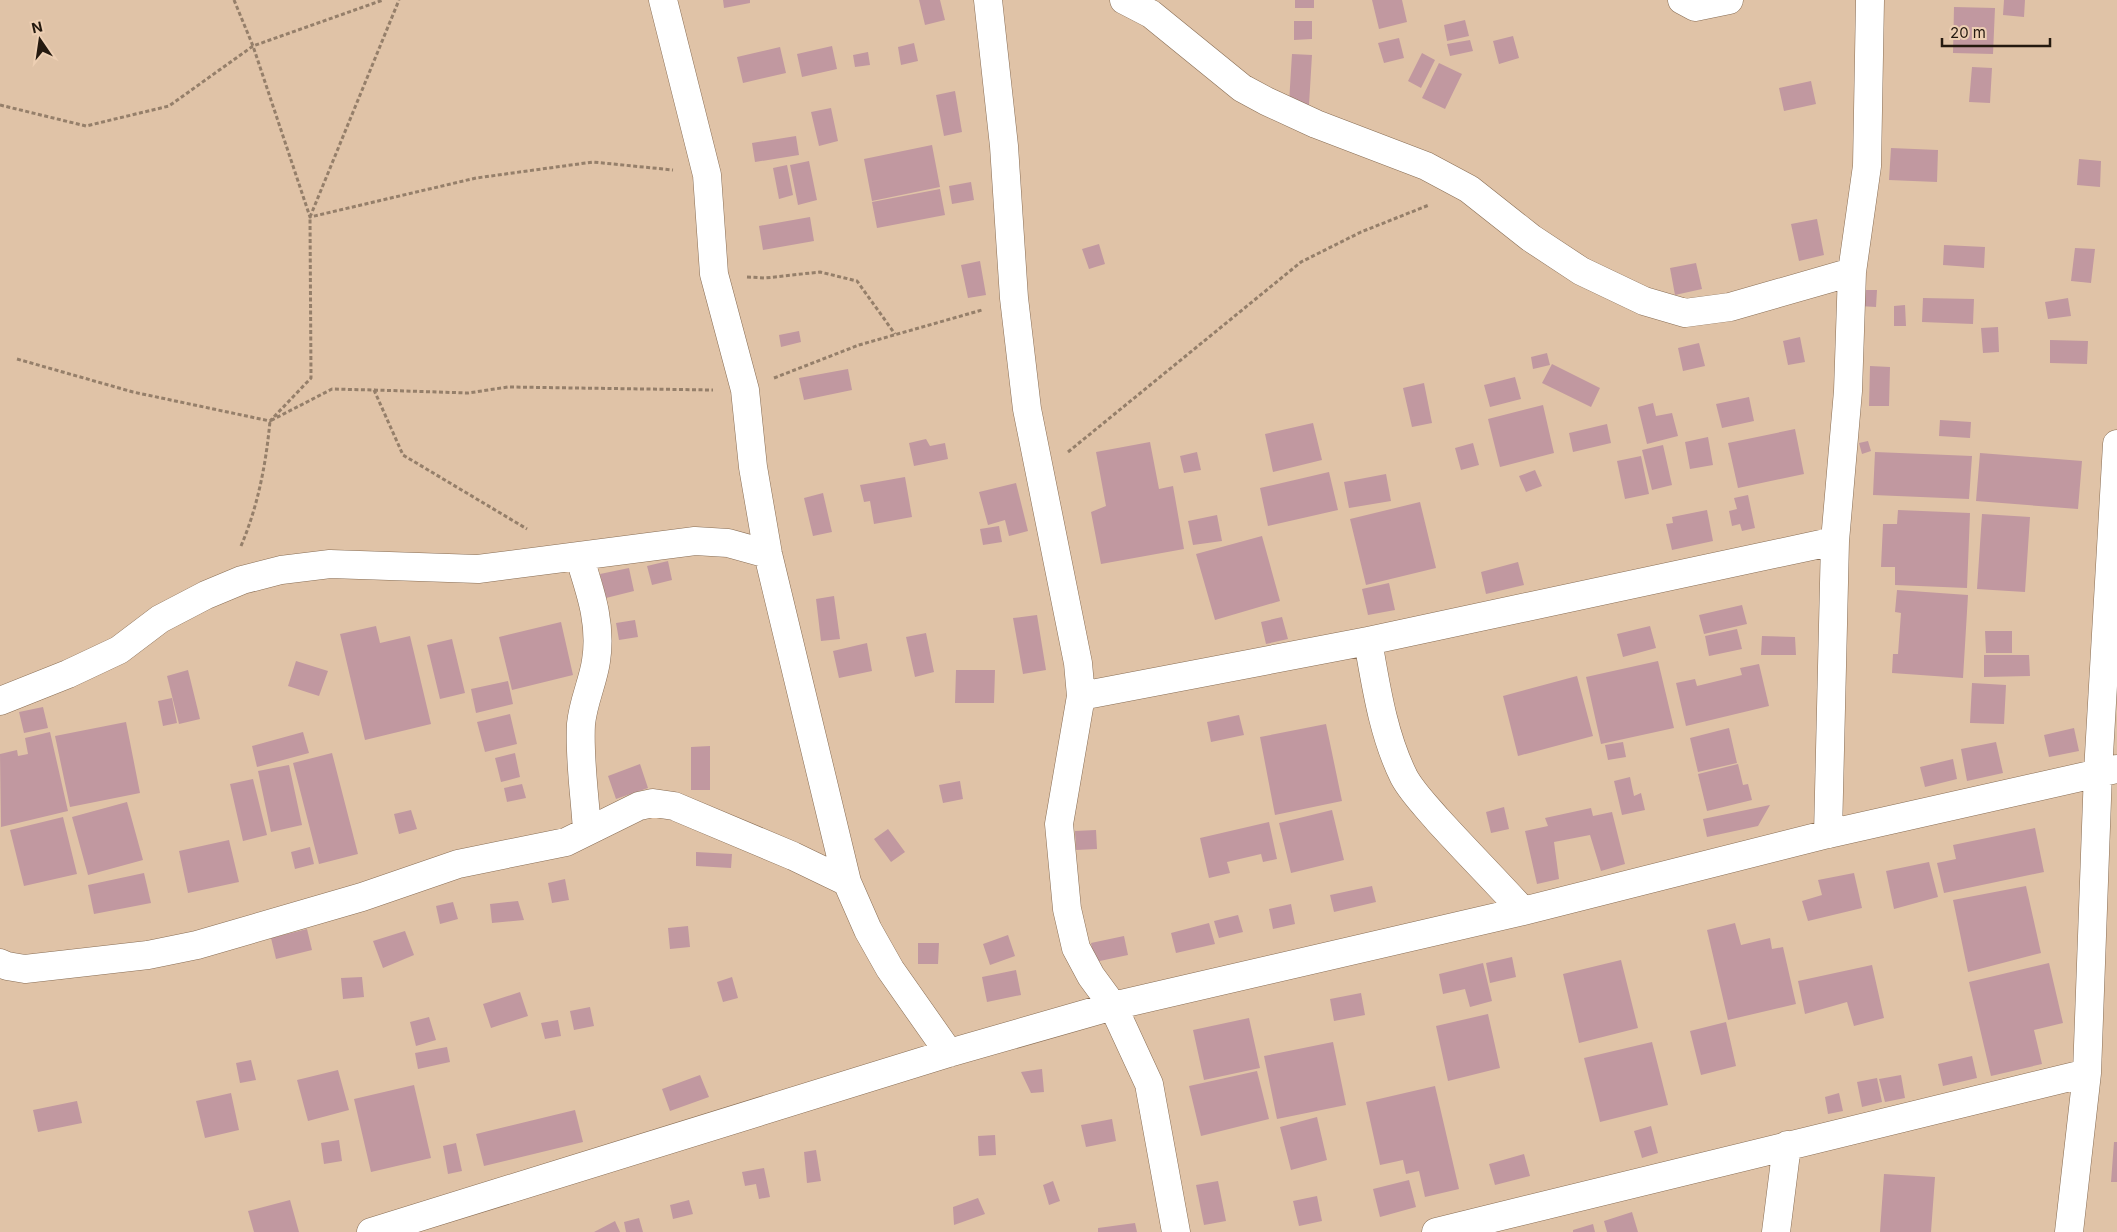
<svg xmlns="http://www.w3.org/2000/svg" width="2117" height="1232" viewBox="0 0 2117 1232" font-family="Inter,sans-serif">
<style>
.building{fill:#c198a0}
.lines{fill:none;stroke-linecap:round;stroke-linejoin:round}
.minor-casing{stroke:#886d54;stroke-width:29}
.path{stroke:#957f6a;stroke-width:3;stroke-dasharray:4 2.5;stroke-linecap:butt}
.minor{stroke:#fff;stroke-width:28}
</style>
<rect width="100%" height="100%" fill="#e0c3a7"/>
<path class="building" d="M723,0h27v3l-26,5z
M919,0h21l5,20 -20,5z
M1295,0h19v8h-19z
M1372,0h30l5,22 -28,7z
M2004,0h21l-1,17 -21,-2z
M1954,7l41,1 -2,46 -40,-1z
M1465,20l4,16 -22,5 -3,-16z
M1294,21h18v18l-18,1z
M1513,36l6,22 -20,6 -6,-23z
M1399,38l5,20 -20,5 -6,-20z
M1470,40l3,11 -23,5 -3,-12z
M914,43l4,18 -17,4 -3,-18z
M832,46l5,23 -35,8 -5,-23z
M780,47l6,26 -43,10 -6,-26z
M868,52l2,13 -15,2 -2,-12z
M1422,53l13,7 -14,28 -13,-7z
M1292,54l20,1 -3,50 -20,-2z
M1439,63l23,11 -17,35 -23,-11z
M1972,67l20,1 -2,35 -21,-1z
M1811,81l5,23 -32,7 -5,-23z
M955,91l7,41 -18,4 -8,-41z
M831,108l7,33 -19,5 -8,-34z
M796,136l3,19 -44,7 -3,-19z
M932,145l8,42 -68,14 -8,-42z
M1891,148l47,2 -1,32 -48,-2z
M2079,159l22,2 -1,26 -23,-2z
M809,161l8,39 -19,5 -8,-40z
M787,165l6,30 -14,4 -6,-31z
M971,182l3,18 -22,4 -3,-18z
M940,189l5,26 -68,13 -5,-26z
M810,217l4,24 -51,9 -4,-24z
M1817,219l7,36 -25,6 -8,-37z
M1099,244l6,20 -16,5 -7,-20z
M1944,245l41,2 -1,21 -41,-3z
M2075,248l20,1 -4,34 -20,-2z
M980,261l6,34 -18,3 -7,-33z
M1696,263l6,26 -27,6 -5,-27z
M1859,290h18l-1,17 -17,-1z
M1923,298l51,1 -1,25 -51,-2z
M2068,298l3,18 -23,3 -3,-17z
M1905,305l1,21h-12v-20z
M1998,327l1,25 -16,1 -2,-25z
M799,331l2,11 -20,5 -2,-12z
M1800,337l5,25 -17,3 -5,-24z
M2050,340l38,1 -1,23 -37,-1z
M1699,343l6,23 -22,5 -5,-23z
M1547,353l3,12 -17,4 -2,-12z
M1552,364l48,24 -9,19 -49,-24z
M1870,366l20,1 -1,39h-20z
M848,369l4,21 -48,10 -5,-22z
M1515,377l6,22 -31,8 -6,-22z
M1424,383l8,40 -20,4 -9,-39z
M1749,397l5,24 -32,7 -6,-24z
M1653,403l3,13 16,-3 6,23 -31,8 -9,-37z
M1543,405l11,48 -54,14 -12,-48z
M1940,420l31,2 -1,16 -31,-2z
M1313,423l9,37 -49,12 -8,-38z
M1607,424l4,19 -38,9 -4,-19z
M1795,429l9,45 -66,14 -10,-45z
M1708,437l5,28 -23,4 -5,-27z
M926,439l4,7 15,-3 3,16 -34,7 -5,-23z
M1868,441l3,10 -9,3 -3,-11z
M1150,442l9,47 14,-3 11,63 -83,15 -10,-52 15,-6 -10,-54z
M1473,443l6,22 -18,5 -6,-22z
M1663,445l9,40 -20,5 -10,-40z
M1197,452l4,18 -17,3 -4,-17z
M1875,452l97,4 -3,43 -96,-4z
M1980,453l102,8 -4,48 -102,-8z
M1641,456l8,38 -24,5 -8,-38z
M1535,470l7,16 -16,6 -7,-16z
M1329,472l9,38 -70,16 -8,-38z
M1386,474l5,27 -42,7 -5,-26z
M905,477l7,40 -38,7 -4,-23 -6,1 -4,-17z
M1016,483l12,48 -19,5 -4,-16 -17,5 -9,-33z
M823,493l9,39 -19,4 -9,-38z
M1748,495l7,33 -13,3 -2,-7 -8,2 -3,-15 8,-2 -3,-11z
M1420,502l16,66 -70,17 -16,-66z
M1707,510l6,31 -41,9 -6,-26 7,-1 -1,-6z
M1898,510l72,3 -3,75 -72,-3v-18h-14l2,-43h14z
M1982,514l48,3 -5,75 -48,-3z
M1217,515l5,26 -29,4 -5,-24z
M999,526l3,16 -19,3 -3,-16z
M1262,536l18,65 -65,19 -19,-66z
M668,561l4,19 -20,5 -5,-19z
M1518,562l6,23 -38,9 -5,-22z
M629,568l5,23 -28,7 -6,-24z
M1389,583l6,27 -27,5 -6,-26z
M1897,590l71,5 -5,83 -71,-5 1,-19h5l3,-41 -6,-1z
M834,596l6,43 -19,2 -5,-42z
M1742,605l5,19 -43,10 -5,-19z
M1037,615l9,55 -23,4 -10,-56z
M1282,617l6,22 -22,5 -5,-22z
M635,620l3,17 -19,3 -3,-17z
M561,622l12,53 -61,15 -13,-53z
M376,626l4,17 30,-7 21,88 -66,16 -25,-106z
M1650,626l6,22 -33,9 -6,-23z
M1737,629l5,20 -33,7 -4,-20z
M1985,631h27v22h-26z
M926,633l8,39 -19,5 -9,-40z
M1762,636l33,1 1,18h-35z
M452,639l13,54 -25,6 -13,-54z
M867,643l5,28 -33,7 -6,-27z
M1984,655h45l1,21 -46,1z
M296,661l32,10 -9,25 -31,-10z
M1658,661l16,67 -73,16 -15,-67z
M1759,664l10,42 -83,20 -10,-43 19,-4 2,7 45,-11 -2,-7z
M188,670l12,49 -21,5 -12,-48z
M956,670h39l-1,33h-39z
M1577,676l16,60 -75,20 -15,-60z
M508,681l5,23 -37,9 -5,-24z
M1972,683l34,2 -2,39 -34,-1z
M172,698l5,25 -14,3 -5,-25z
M43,707l5,21 -24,5 -5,-21z
M510,714l7,30 -32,8 -8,-30z
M1239,715l5,20 -33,7 -4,-20z
M126,722l14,71 -70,14 -15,-71z
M1326,724l16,77 -67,14 -15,-78z
M1729,728l8,35 -39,9 -8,-34z
M2074,728l5,23 -30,6 -5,-22z
M50,732l18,79 -67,16 -1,-73 17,-4 1,6 10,-2 -3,-16z
M303,732l6,21 -52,14 -5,-21z
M1623,742l3,15 -18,3 -3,-15z
M1996,742l7,31 -36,8 -6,-32z
M710,746v44h-19v-43z
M332,753l26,101 -39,10 -26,-101z
M515,753l5,24 -19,5 -6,-24z
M1953,759l4,20 -32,8 -5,-20z
M640,764l8,24 -32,11 -8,-23z
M1738,764l5,21 5,-1 4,16 -45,11 -9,-37z
M289,765l13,60 -31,7 -13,-61z
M1630,777l4,19 7,-3 4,17 -23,5 -8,-34z
M253,779l14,56 -24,6 -13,-57z
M960,781l3,18 -20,4 -4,-18z
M522,784l4,14 -19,4 -3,-14z
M127,802l16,58 -55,15 -16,-58z
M1770,805l-12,21 -51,11 -4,-18z
M1504,807l5,22 -18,4 -5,-21z
M1591,808l2,8 19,-4 13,52 -24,7 -11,-36 -36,7 5,37 -22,5 -12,-53 23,-5 -3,-8z
M411,810l6,19 -18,5 -5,-20z
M1332,810l12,50 -53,13 -12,-50z
M63,817l14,57 -53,12 -14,-56z
M1269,822l8,37 -14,3 -2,-8 -34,8 3,11 -21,5 -9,-40z
M2035,828l9,44 -100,21 -7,-30 19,-4 -3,-14z
M888,829l17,23 -14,10 -17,-23z
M1096,830l1,19 -21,1 -1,-19z
M229,840l10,42 -51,11 -9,-42z
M310,847l4,17 -19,5 -4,-17z
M696,852l36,2 -1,14 -35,-2z
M1929,862l9,35 -44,12 -8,-38z
M144,873l7,30 -57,11 -6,-29z
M1854,873l8,35 -54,13 -6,-20 20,-6 -4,-15z
M565,879l4,21 -17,3 -4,-20z
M1372,886l4,16 -42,10 -4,-17z
M2026,886l15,67 -73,19 -15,-72z
M518,901l6,19 -32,3 -2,-19z
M453,902l5,17 -18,5 -4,-18z
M1291,904l4,20 -22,5 -4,-20z
M1238,915l5,17 -24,6 -5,-17z
M1209,923l6,21 -39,9 -5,-20z
M1735,923l6,22 29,-7 2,11 11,-2 13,57 -68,16 -21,-90z
M688,926l2,21 -20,2 -2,-21z
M307,929l5,21 -36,9 -5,-21z
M405,931l9,24 -31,13 -10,-27z
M1008,935l7,21 -25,9 -7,-21z
M1124,936l4,19 -33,7 -4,-19z
M918,943h21l-1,21h-20z
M1512,957l4,20 -26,6 -4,-20z
M1621,960l17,68 -59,15 -16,-69z
M1483,963l9,38 -22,6 -5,-18 -22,5 -4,-20z
M2049,963l14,60 -29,7 8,34 -51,12 -22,-94z
M1872,965l12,53 -30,8 -7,-24 -42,12 -7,-33z
M1016,970l5,25 -34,7 -5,-25z
M362,977l2,20 -21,2 -2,-21z
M732,977l6,21 -15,4 -6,-20z
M520,992l8,24 -37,12 -8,-24z
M1361,993l4,22 -31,6 -4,-22z
M590,1007l4,19 -20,4 -4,-19z
M1488,1014l12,54 -52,13 -12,-55z
M429,1017l7,23 -20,6 -6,-24z
M1249,1018l11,50 -56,12 -11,-50z
M558,1020l3,16 -16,3 -4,-16z
M1726,1022l10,44 -35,9 -11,-44z
M1333,1042l13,63 -69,14 -13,-63z
M1652,1042l16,63 -68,17 -16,-64z
M447,1047l3,15 -32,7 -3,-16z
M1972,1056l5,22 -34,8 -5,-22z
M251,1060l5,20 -16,3 -4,-20z
M1042,1069l2,23 -13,1 -10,-21z
M338,1070l11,40 -41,11 -11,-41z
M1257,1071l12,48 -68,17 -12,-50z
M700,1075l9,22 -39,14 -8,-22z
M1901,1075l4,23 -20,4 -6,-23z
M1877,1078l5,24 -20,5 -5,-25z
M414,1085l17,73 -60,14 -17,-73z
M1435,1086l24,103 -34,8 -6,-26 -13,3 -3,-14 -23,5 -14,-63z
M231,1093l8,37 -34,8 -9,-37z
M1839,1093l4,18 -15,3 -3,-17z
M77,1101l5,22 -44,9 -5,-22z
M575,1110l8,32 -99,24 -8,-32z
M1317,1117l10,43 -36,10 -11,-43z
M1112,1119l4,22 -30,6 -5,-22z
M1651,1126l7,27 -16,5 -8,-27z
M995,1135l1,20 -17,1 -1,-20z
M339,1140l3,21 -18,3 -3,-21z
M2114,1142h3v40h-6z
M456,1143l6,28 -14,3 -5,-28z
M816,1150l5,31 -14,2 -3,-31z
M1524,1154l6,22 -35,9 -6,-21z
M764,1168l6,29 -11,2 -3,-15 -11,2 -3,-14z
M1884,1174l51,3 -4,55h-51z
M1409,1180l7,27 -36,10 -7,-28z
M1053,1181l7,20 -11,4 -6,-20z
M1218,1181l8,40 -22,4 -8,-40z
M1317,1196l5,25 -23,5 -6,-25z
M978,1198l7,16 -31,11 -1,-18z
M290,1200l9,32h-45l-6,-21z
M689,1200l4,14 -20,5 -3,-14z
M1632,1212l6,20h-31l-3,-11z
M639,1218l4,14h-17l-2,-10z
M615,1221l5,11h-26z
M1135,1223l2,9h-39v-4z
M1593,1224l2,8h-22v-2z"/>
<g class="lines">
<defs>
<path id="minor" d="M663,0l44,175 7,99 31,116 8,77 15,87 79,328 21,48 22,39 59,84
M988,0l16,146 10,152 13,111 51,254 3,33 -22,128 8,85 9,39 15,28 22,30 36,78 27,148
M1124,0l27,14 91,74 24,13 50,23 110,42 43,23 62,49 50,33 63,30 41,12 45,-6 122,-35
M1682,0l13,7 34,-7
M579,556c11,35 23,67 17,105 -3,21 -13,41 -15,63 -2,35 4,72 6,107
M1368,641c8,45 15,94 36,136 8,15 22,29 33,42 28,31 58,61 86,92
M1081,696l287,-55 467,-100
M0,701l68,-27 51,-24 41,-31 46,-24 36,-15 39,-10 49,-6 148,5 217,-28 33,2 40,11
M1828,834l7,-293 13,-150 4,-119 15,-106 3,-166
M0,963l7,3 18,3 123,-14 49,-10 165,-48 96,-33 108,-22 73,-36 14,-3 21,3 119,50 54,26
M371,1232l578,-179 164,-47 410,-95 305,-77 289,-65
M1436,1232l651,-159
M1776,1232l11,-87
M2069,1232l18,-159 11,-301 19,-328"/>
</defs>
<use href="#minor" class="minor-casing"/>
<path class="path" d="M234,0l19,46 57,171 166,-39 117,-16 80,8
M0,105l86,21 83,-20 84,-60 130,-46
M747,277l18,1 55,-6 37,9 38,53
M17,359l116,33 137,29 41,-43 -1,-161 89,-217
M774,378l85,-33 123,-35
M374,390l94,3 40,-6 205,3
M1068,452l233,-190 60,-30 68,-27
M241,546c17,-40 25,-82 29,-125l62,-32 42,1 29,65 124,74"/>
<use href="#minor" class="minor"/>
</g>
<g transform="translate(40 40) rotate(347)" stroke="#edcfb3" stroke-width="4" paint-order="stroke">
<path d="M0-4L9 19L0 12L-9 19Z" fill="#24190f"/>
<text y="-8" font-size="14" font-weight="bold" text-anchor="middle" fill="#24190f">N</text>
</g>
<path d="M1942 38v8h108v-8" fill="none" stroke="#24190f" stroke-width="2.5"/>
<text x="1950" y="38" font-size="15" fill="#24190f" stroke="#edcfb3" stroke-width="4" paint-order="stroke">20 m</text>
</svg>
